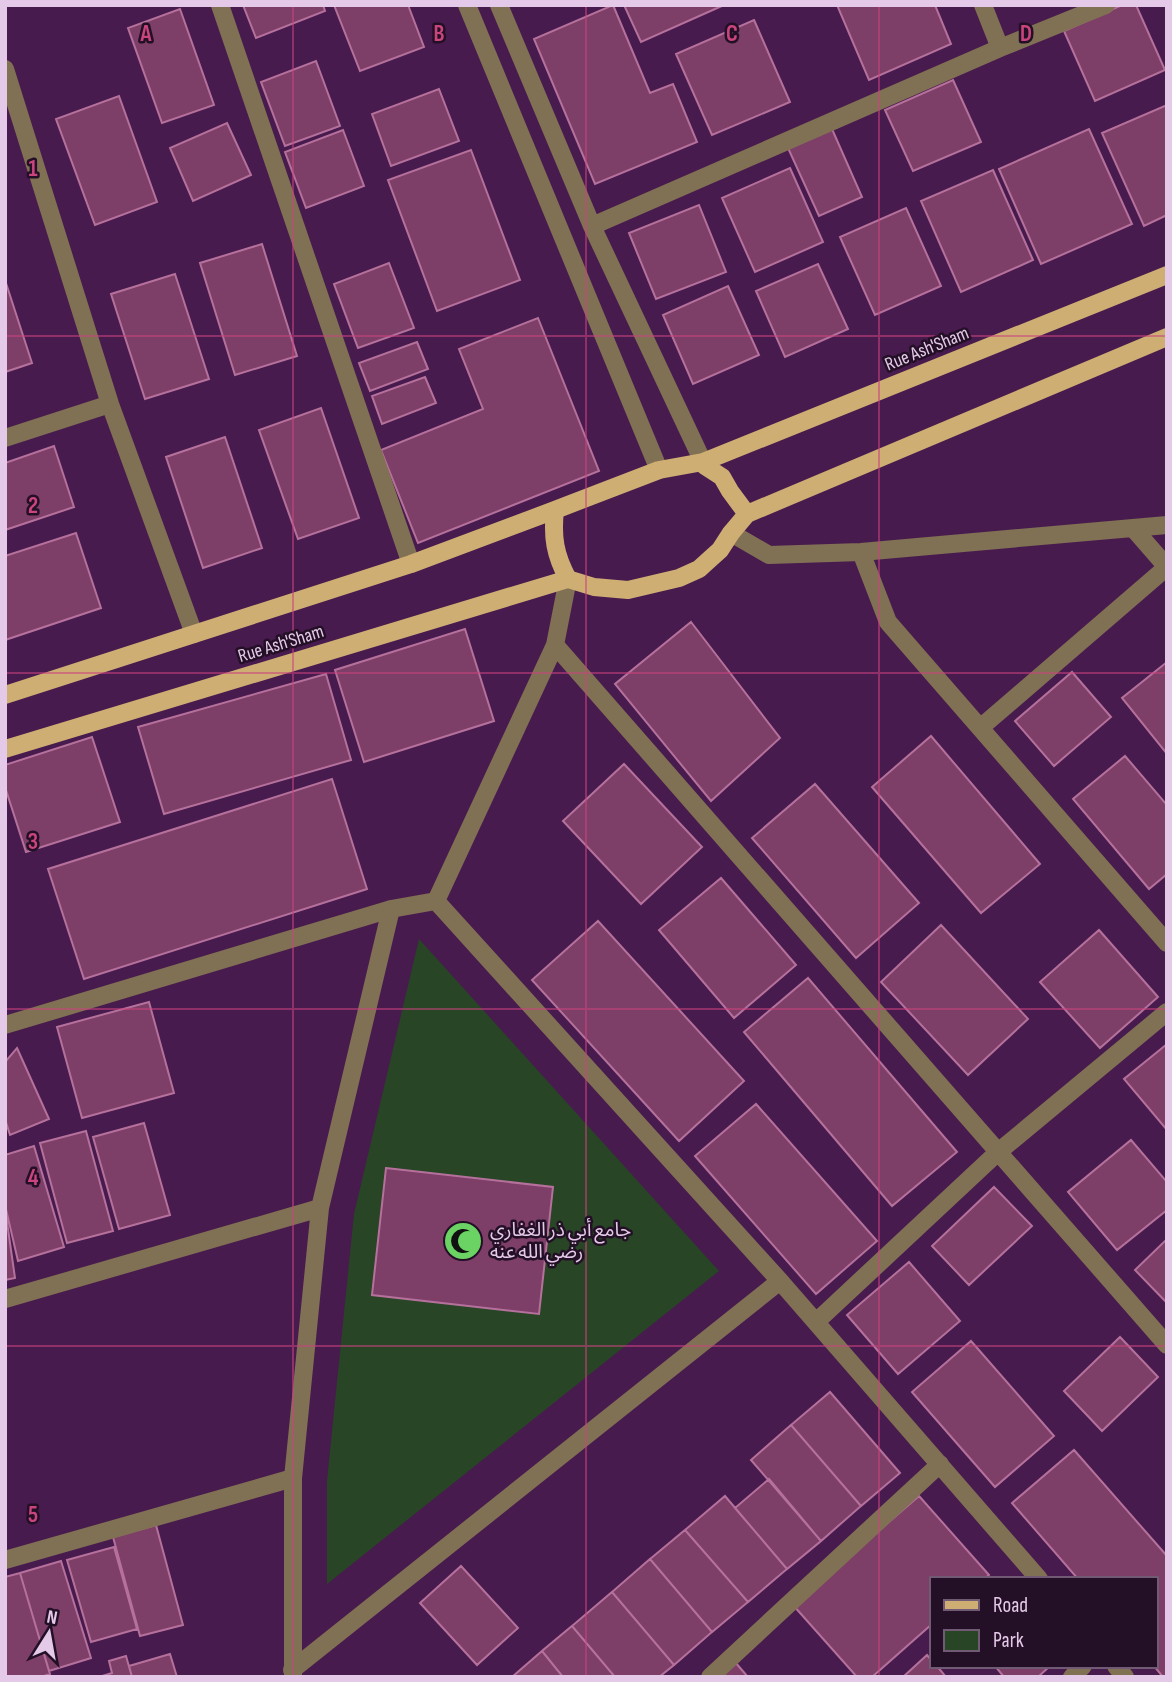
<svg xmlns="http://www.w3.org/2000/svg" width="1172" height="1682" viewBox="0 0 1172 1682" font-family="'Sofia Sans Condensed','Noto Sans Arabic',sans-serif">
<style>
.green{fill:#284526}
.building{fill:#7d3e67;stroke:#b5719b;stroke-width:2}
.lines{fill:none;stroke-linecap:round;stroke-linejoin:round}
.minor{stroke:#807054;stroke-width:18}
.major{stroke:#ceae73;stroke-width:18}
.grid{fill:none;stroke:#ca447e;stroke-width:2;stroke-opacity:0.55}
.labels{text-anchor:middle;dominant-baseline:central;stroke-width:5;stroke-linejoin:round;paint-order:stroke}
.street-label{font-size:19px;fill:#e4cae8;stroke:#231026}
.poi-label{font-size:19px;fill:#e4cae8;stroke:#231026;text-anchor:start}
.grid-label{font-size:23px;text-anchor:middle;font-weight:bold;fill:#ca447e;stroke:#231026;stroke-width:5;stroke-linejoin:round;paint-order:stroke}
</style>
<rect width="100%" height="100%" fill="#481b4e"/>
<path class="green" d="M419,939l300,332 -392,313v-103l27,-267z"/>
<path class="building" d="M243,5h80l2,6 -69,27z
M334,5h74l16,42 -64,24z
M613,5l37,88 23,-9 24,58 -102,42 -61,-145z
M624,5h100l-83,37z
M837,5h98l16,39 -82,36z
M1122,5h14l29,65 -70,31 -31,-70z
M180,9l34,96 -52,18 -34,-95z
M754,20l36,82 -78,33 -36,-81z
M316,61l24,65 -55,20 -24,-64z
M953,80l28,62 -68,29 -28,-61z
M439,89l20,52 -68,25 -19,-52z
M119,96l38,106 -62,23 -39,-106z
M1167,105v110l-23,11 -42,-93z
M227,123l24,52 -58,26 -23,-53z
M832,129l30,68 -43,19 -31,-68z
M1089,129l43,95 -91,40 -42,-95z
M343,130l21,56 -58,22 -21,-56z
M471,150l49,130 -83,31 -49,-131z
M790,168l33,74 -68,30 -33,-74z
M993,170l40,90 -72,32 -40,-91z
M699,205l27,67 -70,27 -27,-66z
M906,208l35,78 -66,29 -35,-78z
M262,244l35,112 -62,19 -35,-112z
M389,263l25,65 -56,20 -24,-64z
M818,264l30,65 -63,28 -29,-66z
M175,274l34,105 -64,20 -34,-105z
M5,280l27,83 -27,9z
M728,286l31,69 -66,29 -30,-69z
M538,318l61,153 -181,72 -37,-93 102,-41 -24,-60z
M417,342l11,27 -58,22 -11,-28z
M425,377l11,26 -54,21 -10,-28z
M321,408l38,110 -61,21 -39,-109z
M225,437l37,111 -59,20 -37,-111z
M54,446l20,61 -69,23v-67z
M76,533l25,75 -96,32v-84z
M691,622l89,116 -69,63 -96,-117z
M465,629l29,92 -130,41 -29,-92z
M1167,662v92l-45,-56z
M1072,672l39,45 -57,49 -39,-45z
M326,674l25,86 -187,54 -26,-87z
M931,736l109,128 -59,49 -109,-126z
M92,737l28,85 -94,30 -21,-65v-22z
M1125,756l42,49v69l-18,15 -76,-90z
M624,764l78,83 -61,57 -78,-83z
M332,779l35,110 -283,90 -36,-110z
M815,784l104,119 -63,55 -104,-120z
M721,878l75,87 -62,53 -75,-88z
M598,921l146,160 -65,60 -147,-161z
M941,925l87,94 -60,56 -87,-93z
M1099,930l59,67 -58,51 -60,-66z
M808,978l149,174 -65,54 -148,-174z
M149,1002l25,91 -92,25 -25,-91z
M1167,1044v86l-43,-51z
M17,1048l32,71 -39,16 -5,-16v-57z
M756,1104l121,137 -61,53 -121,-138z
M144,1123l26,92 -51,14 -26,-92z
M86,1131l27,100 -46,12 -27,-100z
M1131,1140l36,42v28l-50,40 -49,-58z
M34,1146l30,101 -46,14 -13,-56v-50z
M386,1168l167,19 -14,127 -167,-19z
M994,1187l38,39 -63,59 -37,-39z
M5,1208l10,70 -10,2z
M1167,1239v64l-32,-33z
M909,1262l51,59 -62,53 -51,-59z
M1120,1337l38,40 -56,54 -38,-40z
M971,1341l83,95 -59,51 -83,-95z
M830,1392l70,81 -39,33 -70,-81z
M791,1425l70,81 -40,35 -70,-81z
M1074,1450l93,106v121h-4l-9,-11h2v-87h-78l-66,-76z
M769,1479l52,62 -34,28 -52,-61z
M725,1496l62,73 -39,33 -63,-72z
M919,1496l70,79 -5,4h-52v45l-60,53h-15l-64,-72z
M156,1525l27,100 -43,11 -27,-99z
M685,1530l63,72 -36,30 -62,-73z
M114,1547l23,82 -46,13 -24,-82z
M650,1559l62,73 -38,33 -62,-73z
M61,1561l30,97 -42,13 -29,-98z
M461,1566l57,62 -41,37 -57,-62z
M20,1573l30,101 -9,3h-36v-100z
M612,1592l62,73 -15,12h-44l-43,-51z
M572,1626l43,51h-52l-21,-26z
M542,1651l21,26h-51z
M170,1654l7,23h-45l-3,-11z
M927,1655l5,6v5h5l9,11h-43z
M126,1656l6,21h-33l13,-4 -3,-12z
M735,1662l13,15h-28z
M995,1666h55l-12,11h-34z"/>
<g class="lines">
<path class="minor" d="M220,5l191,559
M467,5l192,465
M499,5l93,221 111,236
M983,5l17,43
M5,69l105,335 84,230
M592,226l408,-178 106,-43
M5,438l105,-34
M1133,528l34,39
M731,533l38,22 92,-3 306,-27
M861,552l27,70 279,321
M568,579l-13,66 612,700
M555,645l-119,256 344,380 259,298
M980,728l187,-161
M5,1025l386,-116 45,-8
M5,1299l315,-91
M816,1322l181,-169 170,-141
M5,1560l288,-82
M1116,1666l9,11
M292,1670l488,-389
M293,1677v-199l27,-270 71,-299
M710,1677l230,-213
M1072,1677l11,-11"/>
<path class="major" d="M703,462l2,4 17,11 8,14 17,23 -16,19 -11,17 -10,9 -11,10 -20,9 -51,12 -34,-3 -26,-8c-13,-24 -16,-42 -13,-69l104,-40 44,-8 464,-187
M747,514l420,-177
M5,695l406,-131 144,-54
M5,749l563,-170"/>
</g>
<path class="grid" d="M293,5v1672M586,5v1672M879,5v1672M5,336h1162M5,673h1162M5,1009h1162M5,1346h1162"/>
<defs>
<symbol id="mosque-disc" viewBox="-11 -11 22 22"><circle r="9.5" fill="#6ad363" stroke="#231026"/><path d="M3.5-4.9A6 6 0 1 0 3.5 4.9A5 5 0 1 1 3.5-4.9Z" fill="#111"/></symbol>
</defs>
<g fill-rule="evenodd">
<use href="#mosque-disc" x="441" y="1219" width="44" height="44"/>
</g>
<g class="labels">
<g class="street-label">
<text transform="translate(927 349) rotate(-22)">Rue Ash'Sham</text>
<text transform="translate(281 644) rotate(-17)">Rue Ash'Sham</text>
</g>
<g class="poi-label">
<text x="490" y="1230">جامع أبي ذر الغفاري<tspan x="490" dy="22">رضي الله عنه</tspan></text>
</g>
</g>
<g class="grid-label">
<text x="146" y="41">A</text>
<text x="439" y="41">B</text>
<text x="732" y="41">C</text>
<text x="1026" y="41">D</text>
<text x="33" y="176">1</text>
<text x="33" y="513">2</text>
<text x="33" y="849">3</text>
<text x="33" y="1185">4</text>
<text x="33" y="1522">5</text>
</g>
<rect width="1172" height="1682" fill="none" stroke="#e4cae8" stroke-width="14"/>
<rect x="930" y="1577" width="228" height="91" fill="#231026" stroke="#705a74" stroke-width="2"/>
<rect x="944" y="1600" width="35" height="10" fill="#ceae73" stroke="#705a74" stroke-width="2"/>
<text x="993" y="1612" font-size="21" fill="#e4cae8">Road</text>
<rect x="944" y="1630" width="35" height="21" fill="#284526" stroke="#705a74" stroke-width="2"/>
<text x="993" y="1647" font-size="21" fill="#e4cae8">Park</text>
<g transform="translate(49 1633) rotate(11)" stroke="#231026" stroke-width="5" paint-order="stroke">
<path d="M0-5L12 26L0 18L-12 26Z" fill="#e4cae8"/>
<text y="-10" font-size="19" font-weight="bold" text-anchor="middle" fill="#e4cae8">N</text>
</g>
</svg>
